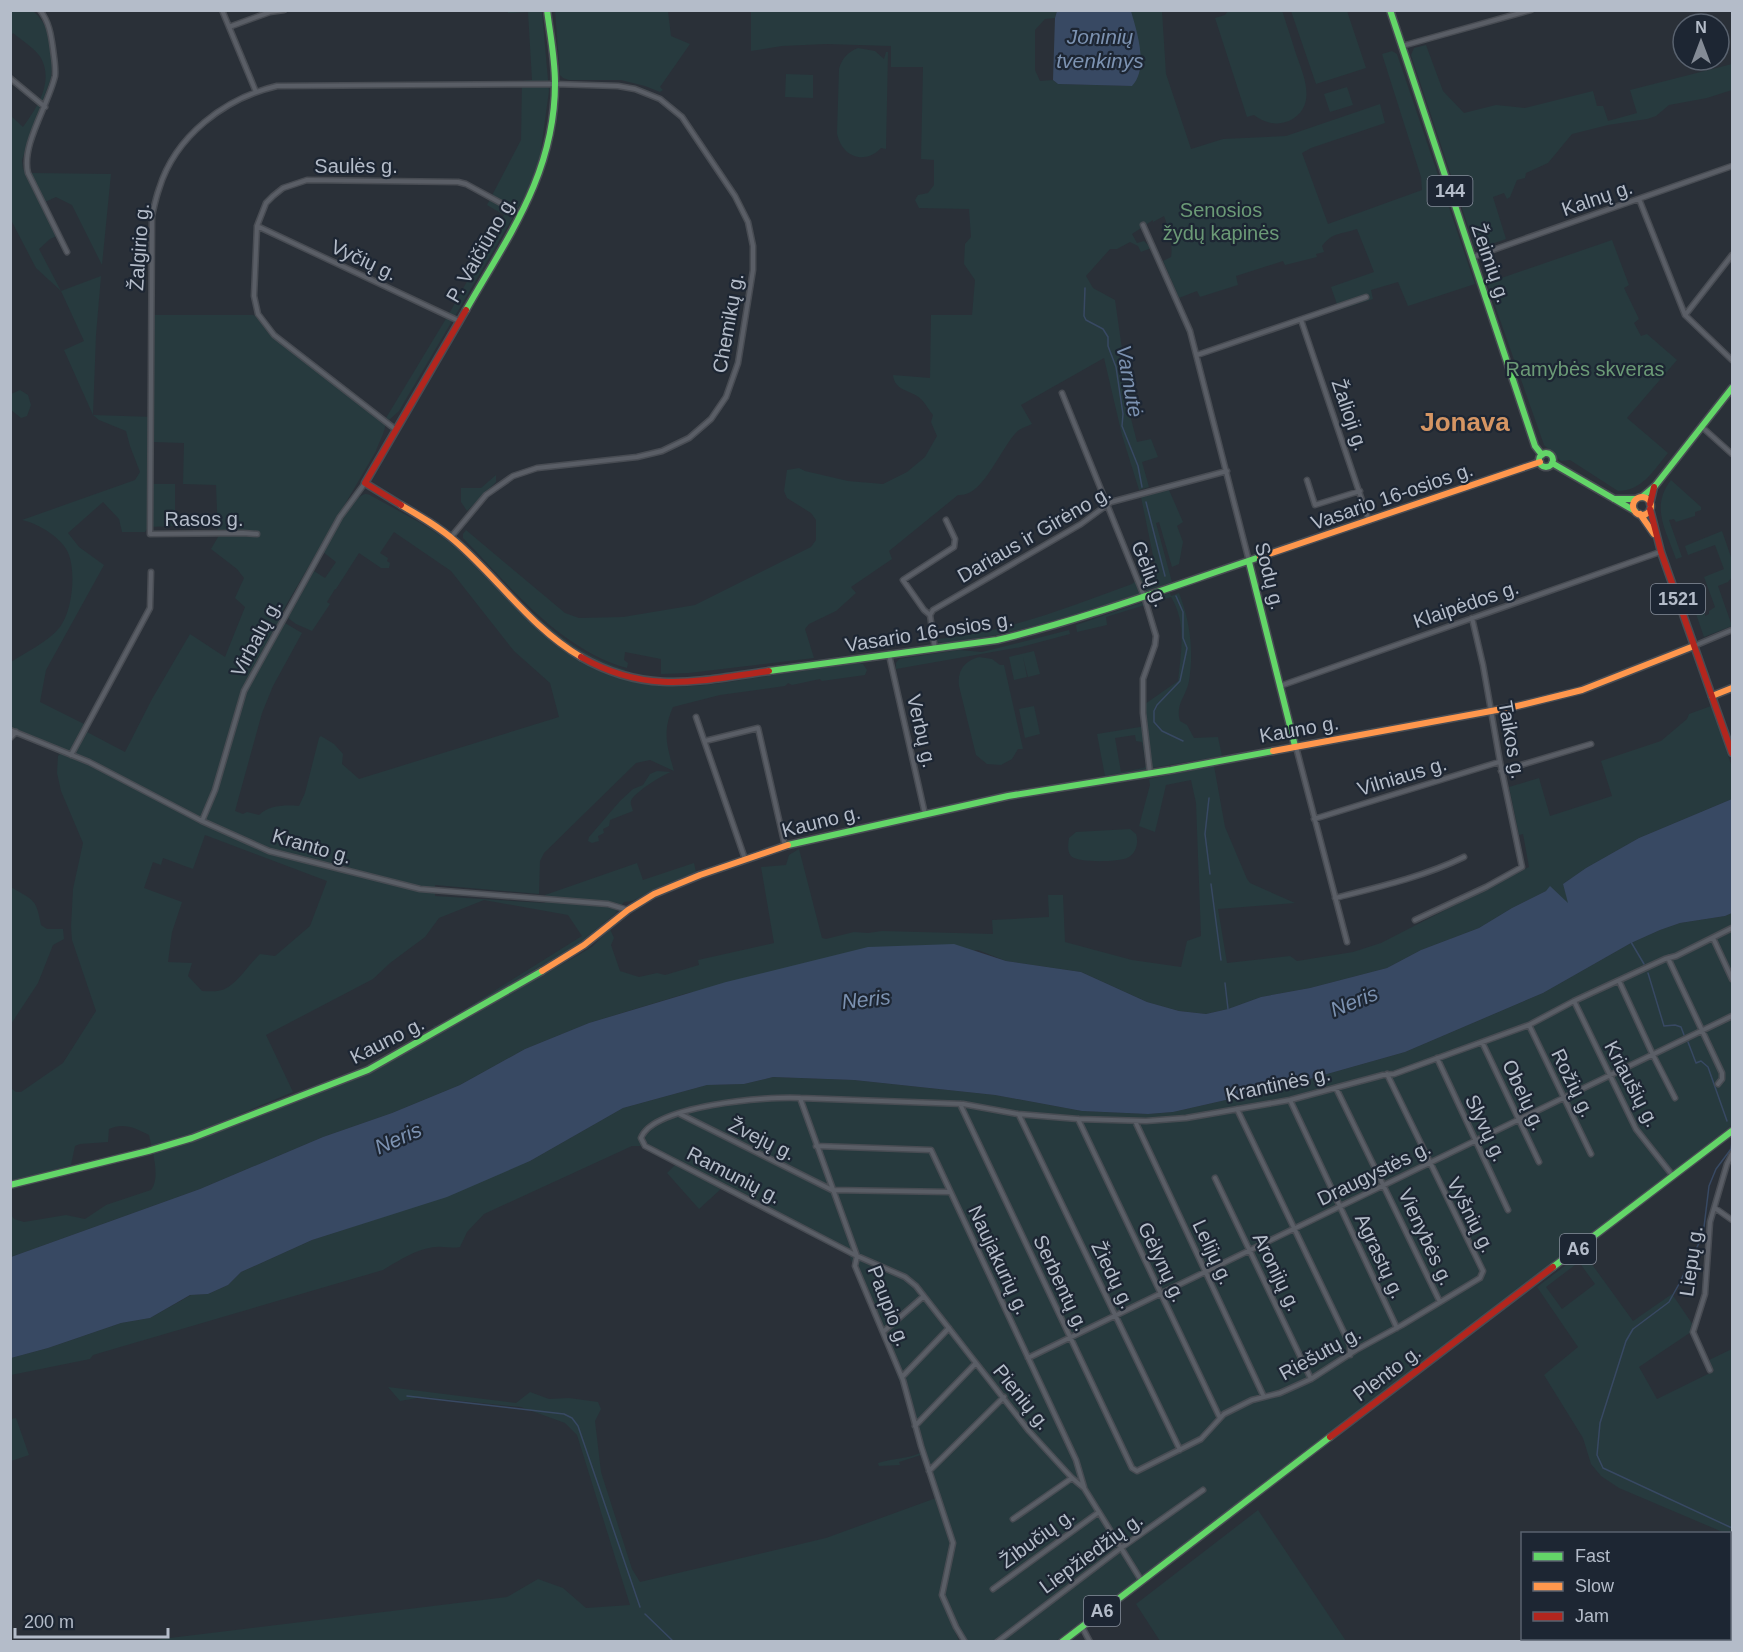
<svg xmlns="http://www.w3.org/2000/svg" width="1743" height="1652" viewBox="0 0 1743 1652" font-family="Arial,sans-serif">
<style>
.green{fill:#273a3e;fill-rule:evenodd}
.water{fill:#384963}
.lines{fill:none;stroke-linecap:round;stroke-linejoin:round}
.stream{stroke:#384963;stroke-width:1.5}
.street-casing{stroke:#484c53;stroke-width:7}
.fast-casing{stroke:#484c53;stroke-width:9}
.slow-casing{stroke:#484c53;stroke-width:9}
.jam-casing{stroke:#484c53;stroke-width:9}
.street{stroke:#5a5e66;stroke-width:4}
.fast{stroke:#63d668;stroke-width:6}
.slow{stroke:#ff974d;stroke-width:6}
.jam{stroke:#b3261e;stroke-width:6}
.labels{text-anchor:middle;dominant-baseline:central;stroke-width:4.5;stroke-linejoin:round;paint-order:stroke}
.shield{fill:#1d2633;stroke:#878f9c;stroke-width:1.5}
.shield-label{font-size:18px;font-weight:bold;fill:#b4bcc9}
.street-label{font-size:20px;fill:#b4bcc9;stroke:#1d2633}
.park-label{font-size:20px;fill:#6b9a76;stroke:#1d2633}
.water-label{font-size:21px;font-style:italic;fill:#7c92b1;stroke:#1d2633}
.district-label{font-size:26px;font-weight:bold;fill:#d59563;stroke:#1d2633}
</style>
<rect width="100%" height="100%" fill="#2a3038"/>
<path class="green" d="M11,11h22c20,17 21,43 18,67l-29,82 1,9 9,4 79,1 -9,91 -30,-60 -16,-8 -11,5 16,32 -11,5 -11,10 22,42 40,-15 -5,59 -3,80 61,2v-102h99l3,1 14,19 115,90c1,5 -7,19 -9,26l-98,168 24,14 -29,53 -11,27 -27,98 8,3 4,-2 12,3c11,-10 25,-10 40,-9l6,-13 14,-55 2,-2 13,8 9,10 -1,10 17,15 200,-62 -9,-34 -36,-32 -63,-80 -57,-39 -14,21 8,5 -1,3 3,2 -1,5h-8l-22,-15 -23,36h-1l-8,13 3,2 -18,27 -16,-7 -8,-6 26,-47 11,7 11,-16 -13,-10c9,-15 23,-47 38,-56 4,-3 6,-2 9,-1 29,17 61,31 86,53 67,61 106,131 207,138 30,2 60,-3 91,-8 34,-5 69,-10 104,-15l5,1 4,6 -2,5 -43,6 -2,-2 -28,6 -4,-2 -3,3 -65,9 -47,12c-11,25 -6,39 1,64l-24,-11 -14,3 -92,90 -4,8 -1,33 -104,-9v11l110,7v-8l92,-32 6,17 51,-17 2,9 -35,14 -28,15 -9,1 -9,12 -37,30 -143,86 -2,-5 5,1 144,-90 -14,-21 -84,-15 -45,18 -14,19 -35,26 -17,16 -107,56 27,57 -74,31 2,8 144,-56 22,-11 193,-110 13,-8 17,-17 4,9 -3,7 9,26 19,6 18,-4 8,2 34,-10 -1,-5 76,-17 -13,-76 25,-2 3,-10 10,-6 23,89 4,1 28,-7 14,1 14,-2 111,3 -1,-14 57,-3 -1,-22h15l2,47 67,18 49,7 6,-26 14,-5 -5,-133 -5,-23 -25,5 -11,47 -16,-6 11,-41 -1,-6 65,-13 11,61 22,52 3,4 45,20 -77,6 9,54 63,-7 7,5 56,-9 28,-9 148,-76 -6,-33 -4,1 -10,-48 30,-9 11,38 62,-20 -11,-35 60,-20 26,-22 2,-5 22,-8 21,61v32l-93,39 -53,30 -23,16 6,20 -23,-13 -34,17 -33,20 -58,22 -34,18 -77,20 -49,9 -33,12 -22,5 -27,-3 -32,-9 -66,-30 -75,-11 -28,-11 -290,43 -99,30 -64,26 -65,36 -68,28 -69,24 -123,52 -189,68 -1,-44 4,6 10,3 42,-7 19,4 21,-14 45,-15c10,-13 1,-40 -2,-55 -13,-7 -26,-13 -40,-6l-1,13 -28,2 -5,2 -4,19 -60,17v-94l5,4h5l42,-29 33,-52 -24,-71 -1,-13 2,-38 10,-46 -22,-52 -4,-18 1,-17 3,-3 24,11 4,-4 -78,-33v-65c15,-10 37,-20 49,-35 12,-16 16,-52 9,-72 -5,-16 -31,-32 -47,-35l113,-40 5,-8 -10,-26 -4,-15 -27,-11 -6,-5 -29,-65 20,-9 -23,-50 -25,-23 -25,-48v-104l12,11c14,-19 31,-45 18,-69 -5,-9 -20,-18 -28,-25l-2,3zM153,442l31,1 -1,41 33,1 2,52 -7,12 26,20 7,9 -9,20 10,9 -20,50 -35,-23 -38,65 -27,53 -38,-20 3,-5 -50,-25 6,-32 58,-105 -25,-18 -11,-14 35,-31 16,17 3,13h23l3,-5 27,-1v-42h-22zM205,835l122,46 -17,45 -35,30 -15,-2c-11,10 -24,32 -38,36 -6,2 -14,1 -20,1l-14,-15 4,-13 -24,-1 4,-30 10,-30 -38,-14 9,-26 8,3 2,-7 30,11z
M508,11h34l7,80 -9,66 -4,15 -15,32 -122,207 -10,9 -3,-2 64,-106 54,-97 -17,-10 34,-65 1,-59 10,-1 -4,-68 -20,1z
M555,11h113l3,25 19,8 -30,43 3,3 -3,2 -15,-6 -24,-6h-52l-6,-2 -3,-3z
M751,11h306l-2,7 -10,1 -10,11v40l5,11 13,-1 5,4 74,2 7,-38 -8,-37h31l4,63 25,75 32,-10 63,-3 94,-32 5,19 -74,25 -9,5 26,71 94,-34 -1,-13 -39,-123 10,-3 5,3 78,230 -67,22 -10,-24 -27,8 2,9 -34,11 -8,-23 43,-15 -17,-43c-18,6 -24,3 -35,17l2,6 -8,2 1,3 -32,8 -2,-4 -47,15 2,9 -38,12 -3,-6 -18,7 -16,-37 8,-4c2,-14 -2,-27 -7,-41l-11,6v-2l-21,14 5,9 7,-2 7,7 -10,4 -3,-6 -8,-4 -13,7h-7l-24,27 7,12 22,12 7,49 16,55 -10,3 9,35 14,-3 7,18 -16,5 7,25 -10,3 -17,-55 -18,-77 -83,47 11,19c-4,2 -10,4 -13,6 -18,15 -35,68 -61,65l-69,56 3,8 -41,28 5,6 -20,18 -27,13 -4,5 9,29 -125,15 -28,1v-15l-36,-7 -1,8 4,3 -1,5c-68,-19 -116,-81 -164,-130v-4l3,-4 99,83 14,5 44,-1 72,-12 116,-58 5,-7v-20l-5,-7 -24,-15 -3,-7 3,-21 12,-2 6,3 43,10 35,3 24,-12 18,-15 12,-21 -6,-14 2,-7c-5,-6 -9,-15 -16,-19 -11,-7 -22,-6 -24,-21l37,3 1,-63h41l3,-35 -11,-16 1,-20 6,-7 -2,-28 -50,-1 -4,-8 3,-5 10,-2 6,-8v-25l-13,-1 2,-92h-32v-21l-65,-2 -44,2 -31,5z
M1228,11h53l2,2c4,14 9,27 13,41 8,22 22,53 -7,67 -13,5 -25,2 -35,-6l-7,2 -32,-99 10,-3z
M1291,11h56l19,57 -50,16z
M1426,45l17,46 21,22 32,-8 29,3 68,-17 4,15h6l5,15 29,-8 -7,-23 102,-26v26l-25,8 -38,7 -13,11 -9,3 -39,6 -36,9 -24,29 -22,10 -1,5 -8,2 -7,17 -3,2 -3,-6 -11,4 13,42 -29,10 -2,-2 -64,-192 3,-7z
M858,48l17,3 9,8 2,-7h2l-2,97 -5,-1c-17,18 -40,8 -44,-15l2,-64c3,-11 9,-17 19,-21z
M786,74l27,1v23l-28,-1z
M1347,87l6,18 -23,7 -6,-18z
M1612,240l17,45 -5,3 15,31 -5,4 7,13 6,-2 30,26 -50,58 41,35c-14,17 -26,38 -50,38l-48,-31 -9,1 -17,-16 -57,-162z
M20,390l8,5 3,10 -4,11 -6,2 -10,-8v-16z
M496,475v7l-29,29 -6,-9v-14h20z
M1671,480l30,27v3l-6,2v4l-19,6 -2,-3 -5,1 13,37 -6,2c-10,-29 -26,-52 -5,-79z
M1166,489l3,1 14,32 -6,4 6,16 -4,22 -7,3 -13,-45 -3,1 16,59c-63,22 -127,45 -193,56 -13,3 -28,7 -41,4l-1,-3c67,-6 132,-32 195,-55l8,-7 16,-7 -15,-73z
M1722,531l10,29v17l-4,5 -10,4 14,40 -28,11 -8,-23 9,-3v5l4,-2v-3l6,-4 -11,-30 20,-8 -9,-24 -27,10 -3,-9z
M461,539c50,50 95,110 165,131l-5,2c-50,-17 -76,-45 -112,-81 -16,-17 -34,-34 -48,-52z
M1170,593l1,3 8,-3c11,28 15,58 10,88 -3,16 -14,23 -9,40l7,4 7,13 24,-1 4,19 -117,20 -8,-42 49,-8 -1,-22 33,-23c3,-29 9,-58 -7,-84l-65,20 1,8 -30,7 -1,-7zM1135,735l1,6 6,1 4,23 -2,3 -23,4 -6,-34z
M1069,630l1,4 -49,13 -125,22v-6l3,-4 60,-9 23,2z
M1034,651l6,23 -12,3 -5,-20 4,20 -13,3 -5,-23z
M846,656l-1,3 -143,19 -37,2 -3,-3h30z
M979,657l13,2 8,6h4l19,84h-5l-6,10 -11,6 -14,-1 -11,-9 -17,-69c-2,-15 5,-25 20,-29z
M1034,706l6,28 -15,4 -6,-29z
M657,771l14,1c-7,2 -38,21 -40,29 -1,3 1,6 2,10l-23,9 -1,6 -6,3 1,4 -6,3 1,5 -7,2 -4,-2 1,-4 31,-36 13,-12 10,-4 7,-11z
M1130,829l6,5c3,9 0,20 -9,24 -9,4 -50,5 -56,-2 -4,-5 -3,-12 -2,-18l7,-6z
M11,887c23,14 25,11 30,38l6,4h16l1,10 -11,6 -15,38 -27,41z
M1732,913v212l-134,105 -542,411h-95l-8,-14 6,14h-814l362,-44 31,-18 25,9 23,20 44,-3 -53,-170 -12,-12 -44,-16 -98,-10 -23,4 -12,-14 128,16 14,-11 19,7 20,-1 29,4 3,7 -6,12 6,51 31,97 8,13 186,-44 110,-40 -15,-43 -22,7 1,3 -21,1 -1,-3c15,-5 29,-4 42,-10l-15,-57 -26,-70 -30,-71 -127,-67 -23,21 -32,-36 9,-9 -34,-18h-10l-148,68 -17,18 -7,15c-9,2 -15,-1 -24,0 -18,1 -38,14 -53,23l-290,85 -3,4 -79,16v-17l37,-10 73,-25 29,-5 41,-23 17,-1 20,-9 13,-13 71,-32 79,-26 139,-53 93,-53 84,-23 37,-1 29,-7 81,3 141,15 87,16 66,3 25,-2 101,-23 131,-37 138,-59 88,-50 29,-13 20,-7 45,-7z
M1583,1252l50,69 39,-27 21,31 -2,7 -52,35 18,32 57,-28 -5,-11 23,-11v187l-113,-48 -18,-12 -10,-12 -8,-26 -39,-63 34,-28 -41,-60zM1579,1262l16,22 -33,25 -16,-22z
M16,1418l13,37 -18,6v-42z
M1258,1510l88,131h-186l-24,-37z"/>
<path class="water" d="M1057,11h74c6,21 18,57 1,75l-74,-2 -5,-4 2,-62z
M1732,799v114l-7,3 -45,7 -20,7 -29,13 -88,50 -138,59 -131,37 -101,23 -25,2 -66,-3 -87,-16 -141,-15 -81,-3 -29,7 -37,1 -84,23 -93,53 -83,36 -135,43 -71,32 -13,13 -20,9 -18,1 -40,23 -29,5 -73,25 -37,10v-101l189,-68 123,-52 69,-24 68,-28 65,-36 64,-26 137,-41 142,-35 86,-3 52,17 75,11 66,30 32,9 27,3 22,-5 33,-12 49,-9 77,-20 34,-18 58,-22 33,-20 34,-17 4,-5 18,17 -5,-19 23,-16 53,-30z"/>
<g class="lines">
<path class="stream" d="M1085,288l-1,28 2,4 17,9 5,8v9l8,21 7,47 -1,12 16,40 4,21
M1146,502l19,74
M1176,596l7,16v26l4,10 -1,5 -6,28 -23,24 -3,6v11l8,9 21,10
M1209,798l-4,36 5,40
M1211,884l10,76
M1631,942l13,22
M1648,973l16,53 11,-1 6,2 3,8
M1225,983l3,26
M1688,1042l8,21 5,-2 7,6 19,54
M1732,1142l-1,7 -15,20 -7,17 -6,49 -24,49 -10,18 -36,27 -7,12 -26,82 -3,32 6,13 129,60
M407,1396l157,18 8,4 6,8 62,181
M645,1614l29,28"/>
<defs>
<path id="street" d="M40,10c9,12 11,24 13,39 1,9 3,18 2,27 -7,30 -34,69 -27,97l39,79
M222,10l34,82
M229,27l41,-15 14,-2
M1402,46l129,-36
M10,78l35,29
M1639,199l46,116 47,45
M1143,225l47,106 59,230
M257,226l202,95
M1473,257l259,-91
M1686,314l46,-59
M1301,320l68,201
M1197,355l169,-58
M1062,393l82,203 12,40 -1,9 -12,34v34l7,60
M1702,427l30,27
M395,429l-121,-94 -16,-21 -4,-18 3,-70 9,-23 7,-7 10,-8 24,-8 151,2 8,2 55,30
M1307,480l8,25 45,-14
M257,534l-14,-1 -93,1 2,-318c2,-9 4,-19 7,-27 16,-53 66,-91 118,-103l278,-2 63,2 17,3 25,10 22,18 53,79 13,26 5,24v24l-15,93 -12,34 -15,22 -22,19 -27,13 -25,6 -100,11 -24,8 -27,19 -35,42
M930,615l-6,-5 -21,-30 51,-33 1,-8 -9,-19
M1694,646l38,-16
M935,649l-5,-34 3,-5 148,-86 30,-22 116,-31
M889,655l36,159
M1280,686l380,-134
M696,717l49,142
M10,730l79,32 113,59 67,30 151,38 188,15 20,6
M10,738l6,-6
M705,741l53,-13 27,118
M1296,747l51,195
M71,755l79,-147 1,-36
M1501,771l90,-27
M1314,819l185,-57
M202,821l13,-31 29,-99 96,-174 25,-34
M1335,898c44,-11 88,-21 129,-41
M1415,920l71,-33 36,-20 -22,-105 -17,-97 -11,-47
M1713,938l19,41
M1668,958l54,115v6l-4,5
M1619,981l34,74 22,43
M1574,1001l62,128 37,47
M1529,1025l62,129
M1482,1042l57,120
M1437,1058l71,152
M1336,1088l104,214
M800,1098l163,6 55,10 60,5 68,2 40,-3 104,-18 93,-25 11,-1 135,-49 45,-24 91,-42 11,-3 56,-28
M1290,1100l107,228
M960,1104l172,364 5,3 64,-32 23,-25 28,-14 28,-7 31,-14 45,-29 46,-25 78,-47 3,-7 -96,-197
M1237,1109l113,236v10
M680,1114l152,76 118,2
M1019,1115l161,335
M1078,1119l142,299
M1135,1121l129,276
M816,1146l115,4 145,310 8,27
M1215,1178l96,201
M1715,1208l17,12
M883,1332l41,-36
M1028,1358l704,-342
M1710,1370l-17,-38 12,-38 5,-72 17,-58 5,-10
M902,1377l47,-49
M915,1426l61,-63
M929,1471l75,-74
M1013,1519l59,-41
M993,1589l106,-77
M1082,1627l8,15
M965,1642l-9,-15 -14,-32 11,-52 -32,-97 -18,-66 -48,-114 2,-10 -57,-158c-31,-2 -147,7 -159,40l4,8 212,110 48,21 11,9 113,145 43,47 12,10 57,92
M997,1642l124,-94 82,-58"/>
<path id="fast" d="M1390,10l145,436 7,9
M466,310c43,-75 89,-137 89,-227 0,-25 -5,-49 -8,-73
M1539 460a7 7 0 1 1 14 0a7 7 0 1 1-14 0Z
M1552,463l83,48
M1642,497l13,-11 77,-98
M1614,499h22
M1249,562l46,184
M769,671l228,-31c89,-21 176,-54 263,-83
M788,845l220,-49 163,-26 102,-19
M10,1185l138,-34 44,-13 176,-68 174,-99
M1553,1267l179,-136
M1062,1642l268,-205"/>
<path id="slow" d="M1633 506a9 9 0 1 1 18 0a9 9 0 1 1-18 0Z
M401,505c19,11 38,22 54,36 43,37 76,87 126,116
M1640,514l14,20
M1260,557l280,-95
M1712,696l20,-8
M1273,751l240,-44 69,-17 112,-44
M542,971l42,-26 44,-35 26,-16 46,-19 88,-30"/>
<path id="jam" d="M1650,504l4,-17
M401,505l-36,-22 101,-173
M1650,509l11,43 71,201
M581,657c66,38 117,24 188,14
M1330,1437l223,-170"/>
</defs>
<use href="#street" class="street-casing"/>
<use href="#fast" class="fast-casing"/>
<use href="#slow" class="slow-casing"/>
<use href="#jam" class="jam-casing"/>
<use href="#street" class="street"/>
<use href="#fast" class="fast"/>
<use href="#slow" class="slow"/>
<use href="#jam" class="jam"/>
</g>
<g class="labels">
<g class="shield">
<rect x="1427.5" y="176" width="45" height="30" rx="4.5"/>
<rect x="1651" y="584" width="54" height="30" rx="4.5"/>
<rect x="1560" y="1234" width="36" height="30" rx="4.5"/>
<rect x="1084" y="1596" width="36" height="30" rx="4.5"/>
</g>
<g class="shield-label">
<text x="1450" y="191">144</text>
<text x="1678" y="599">1521</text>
<text x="1578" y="1249">A6</text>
<text x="1102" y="1611">A6</text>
</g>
<g class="street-label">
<text x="356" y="166">Saulės g.</text>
<text transform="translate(1597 198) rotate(-19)">Kalnų g.</text>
<text transform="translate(139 247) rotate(-86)">Žalgirio g.</text>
<text transform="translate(481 249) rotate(-60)">P. Vaičiūno g.</text>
<text transform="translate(364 260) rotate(25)">Vyčių g.</text>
<text transform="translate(1491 263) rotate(71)">Žeimių g.</text>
<text transform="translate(728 323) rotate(-80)">Chemikų g.</text>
<text transform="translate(1350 415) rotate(71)">Žalioji g.</text>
<text transform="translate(1392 496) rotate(-19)">Vasario 16-osios g.</text>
<text x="204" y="519">Rasos g.</text>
<text transform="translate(1034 534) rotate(-30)">Dariaus ir Girėno g.</text>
<text transform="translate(1150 574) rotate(69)">Gėlių g.</text>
<text transform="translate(1270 576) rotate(76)">Sodų g.</text>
<text transform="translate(1466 604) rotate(-19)">Klaipėdos g.</text>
<text transform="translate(929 632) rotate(-9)">Vasario 16-osios g.</text>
<text transform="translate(256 638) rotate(-62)">Virbalų g.</text>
<text transform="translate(1299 729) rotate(-10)">Kauno g.</text>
<text transform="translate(922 731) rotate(77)">Verbų g.</text>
<text transform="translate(1512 740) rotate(80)">Taikos g.</text>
<text transform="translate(1402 776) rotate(-17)">Vilniaus g.</text>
<text transform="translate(821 821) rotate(-14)">Kauno g.</text>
<text transform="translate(312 846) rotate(16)">Kranto g.</text>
<text transform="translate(387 1040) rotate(-27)">Kauno g.</text>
<text transform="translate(1573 1083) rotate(64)">Rožių g.</text>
<text transform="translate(1278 1084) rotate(-12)">Krantinės g.</text>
<text transform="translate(1632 1084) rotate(62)">Kriaušių g.</text>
<text transform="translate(1524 1095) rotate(65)">Obelų g.</text>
<text transform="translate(1486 1128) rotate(65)">Slyvų g.</text>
<text transform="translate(762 1139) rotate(26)">Žvejų g.</text>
<text transform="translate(1374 1173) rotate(-26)">Draugystės g.</text>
<text transform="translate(734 1175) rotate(27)">Ramunių g.</text>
<text transform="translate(1471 1215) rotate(63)">Vyšnių g.</text>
<text transform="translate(1426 1237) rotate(65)">Vienybės g.</text>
<text transform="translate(1213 1252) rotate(65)">Lelijų g.</text>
<text transform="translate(1380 1256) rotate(65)">Agrastų g.</text>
<text transform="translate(999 1260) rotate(65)">Naujakurių g.</text>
<text transform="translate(1691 1261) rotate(-82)">Liepų g.</text>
<text transform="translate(1162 1262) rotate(65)">Gėlynų g.</text>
<text transform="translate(1277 1272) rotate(64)">Aronijų g.</text>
<text transform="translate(1113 1275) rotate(64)">Žiedų g.</text>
<text transform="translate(1061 1283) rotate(65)">Serbentų g.</text>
<text transform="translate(889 1306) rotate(69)">Paupio g.</text>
<text transform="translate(1320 1353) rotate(-29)">Riešutų g.</text>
<text transform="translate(1387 1373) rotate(-37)">Plento g.</text>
<text transform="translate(1022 1397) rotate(51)">Pienių g.</text>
<text transform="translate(1037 1538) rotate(-36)">Žibučių g.</text>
<text transform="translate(1091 1553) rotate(-36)">Liepžiedžių g.</text>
</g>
<g class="park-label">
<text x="1221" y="210">Senosios<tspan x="1221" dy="23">žydų kapinės</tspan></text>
<text x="1585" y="369">Ramybės skveras</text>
</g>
<g class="water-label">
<text x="1100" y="36">Joninių<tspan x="1100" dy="24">tvenkinys</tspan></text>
<text transform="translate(1130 381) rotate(80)">Varnutė</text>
<text transform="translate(866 999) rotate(-6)">Neris</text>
<text transform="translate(1354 1001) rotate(-22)">Neris</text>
<text transform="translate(398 1138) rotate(-24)">Neris</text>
</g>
<g class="district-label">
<text x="1465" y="422">Jonava</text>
</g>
</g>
<rect width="1743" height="1652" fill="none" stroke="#b4bcc9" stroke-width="24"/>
<rect x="1521" y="1532" width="210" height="108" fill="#1d2633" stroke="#59626f" stroke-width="1.5"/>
<rect x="1533" y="1552" width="30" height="9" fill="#63d668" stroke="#59626f" stroke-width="1.5"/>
<text x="1575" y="1562" font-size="18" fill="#b4bcc9">Fast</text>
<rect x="1533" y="1582" width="30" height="9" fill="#ff974d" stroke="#59626f" stroke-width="1.5"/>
<text x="1575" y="1592" font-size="18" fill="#b4bcc9">Slow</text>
<rect x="1533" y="1612" width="30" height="9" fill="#b3261e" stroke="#59626f" stroke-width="1.5"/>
<text x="1575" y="1622" font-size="18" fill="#b4bcc9">Jam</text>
<g transform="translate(1701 42)"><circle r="28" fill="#1d2633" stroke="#59626f" stroke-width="1.5"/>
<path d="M0-4.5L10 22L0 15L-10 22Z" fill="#848b96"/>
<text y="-9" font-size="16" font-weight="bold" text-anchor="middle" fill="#b4bcc9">N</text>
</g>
<path d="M15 1628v9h153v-9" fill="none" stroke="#b4bcc9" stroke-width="3"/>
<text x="24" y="1628" font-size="18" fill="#b4bcc9" stroke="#1d2633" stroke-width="4.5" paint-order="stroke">200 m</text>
</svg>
